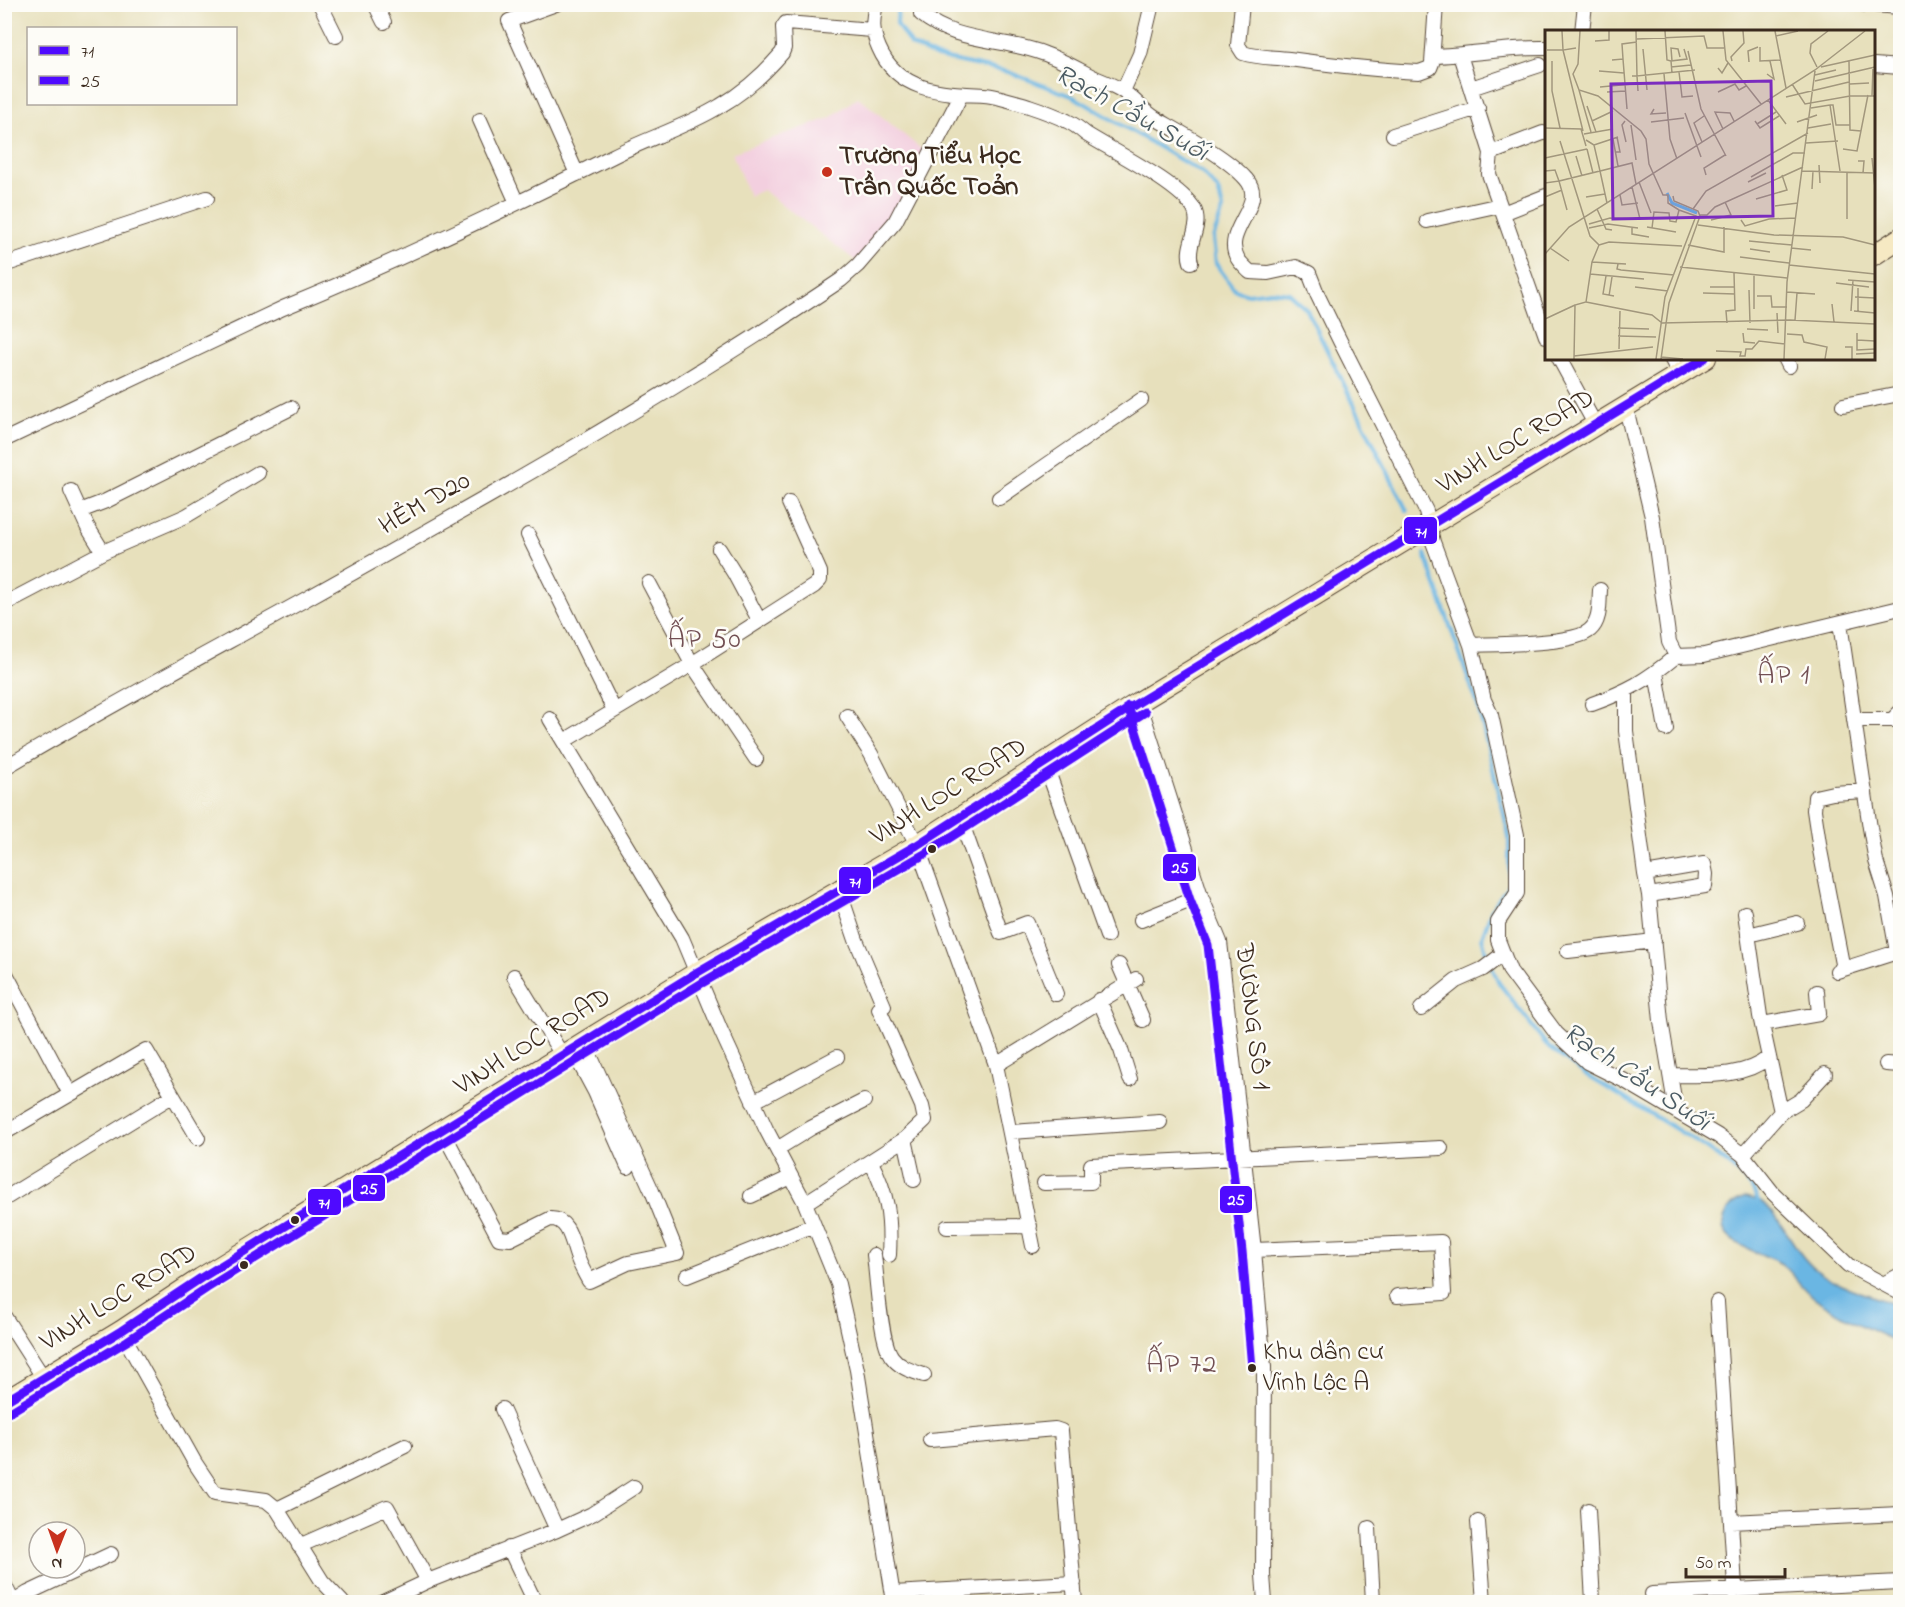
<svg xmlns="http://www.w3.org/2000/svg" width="1905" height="1607" viewBox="0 0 1905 1607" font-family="'Indie Flower',sans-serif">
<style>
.built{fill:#f3cfdf}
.water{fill:#6ab6e3;stroke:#527080;stroke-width:1.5}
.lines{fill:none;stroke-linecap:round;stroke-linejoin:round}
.stream{stroke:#6ab6e3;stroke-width:4}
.minor-casing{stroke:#554536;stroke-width:16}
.secondary-casing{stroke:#554536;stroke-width:22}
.minor{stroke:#fff;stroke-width:14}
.secondary{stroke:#f6e9c3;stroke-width:20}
.bus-1-casing{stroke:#fdfcf7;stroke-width:14}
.bus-2-casing{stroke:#fdfcf7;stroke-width:14}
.bus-1{stroke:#4f0aff;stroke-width:9}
.bus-2{stroke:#4f0aff;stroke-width:9}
.poi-dot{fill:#c8321e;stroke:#fdfcf7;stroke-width:2}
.bus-dot{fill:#3b2a1e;stroke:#fdfcf7;stroke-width:2}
.labels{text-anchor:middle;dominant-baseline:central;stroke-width:5;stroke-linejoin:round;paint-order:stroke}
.bus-label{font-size:26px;fill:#3b2a1e;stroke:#fdfcf7;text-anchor:start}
.poi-label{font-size:27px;font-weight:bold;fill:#3b2a1e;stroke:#fdfcf7;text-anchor:start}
.street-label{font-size:27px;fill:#3b2a1e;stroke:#fdfcf7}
.water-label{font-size:28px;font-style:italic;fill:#4b5b63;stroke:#fdfcf7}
.neighbourhood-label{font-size:28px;letter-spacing:1.5px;fill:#724f53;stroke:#fdfcf7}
.inset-river{fill:none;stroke:#6ab6e3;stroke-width:3}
.inset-road{fill:none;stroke:#a2977d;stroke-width:1.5}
.view{fill:#7b2cbf;fill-opacity:0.15;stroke:#7b2cbf;stroke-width:3}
.inset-edge{fill:none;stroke:#3b2a1e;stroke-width:3}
.line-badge{stroke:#fdfcf7;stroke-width:2}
.badge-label{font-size:16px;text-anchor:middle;font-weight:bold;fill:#fff}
</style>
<rect width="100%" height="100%" fill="#fdfcf7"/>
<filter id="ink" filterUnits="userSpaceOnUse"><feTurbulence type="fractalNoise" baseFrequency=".0167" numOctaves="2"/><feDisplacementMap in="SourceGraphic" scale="12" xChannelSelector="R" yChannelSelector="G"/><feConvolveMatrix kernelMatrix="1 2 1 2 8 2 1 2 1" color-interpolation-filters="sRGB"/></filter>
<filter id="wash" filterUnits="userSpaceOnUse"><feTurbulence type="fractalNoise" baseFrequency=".008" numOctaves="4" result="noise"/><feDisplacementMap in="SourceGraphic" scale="24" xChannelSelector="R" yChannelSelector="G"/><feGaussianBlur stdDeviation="1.35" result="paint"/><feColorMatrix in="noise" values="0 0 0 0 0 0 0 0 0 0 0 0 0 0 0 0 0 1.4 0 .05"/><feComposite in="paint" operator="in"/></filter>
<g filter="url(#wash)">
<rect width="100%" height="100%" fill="#e7e0bc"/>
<path class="built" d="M858,97l68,56 -35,66 -35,42 -93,-71 -14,6 -17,-43 98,-35z"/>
<path class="water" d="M1746,1197c4,1 9,2 13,4 20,9 35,52 56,68 24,20 57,25 85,38v36c-30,-13 -63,-28 -89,-48 -11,-8 -17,-21 -28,-30 -17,-13 -74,-21 -57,-51 5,-10 10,-14 20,-17z"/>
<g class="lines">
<path class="stream" d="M898,4l-1,21 14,20 26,12 71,15 66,25 127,75 17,18 5,19 -10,30 3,25 19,26 13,4 24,-3 17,2 18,17 100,201
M1425,554l53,152 31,130v48l-17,25 -10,28 5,19 12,27 50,65 42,30 103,62 36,25 21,21 9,19"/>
</g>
</g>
<g filter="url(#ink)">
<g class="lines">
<defs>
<path id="minor" d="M320,4l16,32
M375,4l9,18
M556,4l-47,17 68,153
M876,4c-4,18 -4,28 3,44 19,44 64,45 105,47 14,1 31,7 45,11 12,4 26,9 38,15 7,3 13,8 19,13 25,16 94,50 108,75 9,18 -9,36 -3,53
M922,4l-1,10c34,29 84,24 124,40 17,6 34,16 50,24 9,4 21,8 29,14 11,8 19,18 31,26 26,15 72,39 91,61 23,25 -26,52 -8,80 3,5 8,9 12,13l18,1 28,-6 13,6 9,23 22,45 86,170 7,31 38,103 13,55 7,15 26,120v58l-19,29v18l12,31 46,62 31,29 38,19 93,55 25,19 30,38 75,72 52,28
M1242,4l-4,41 5,8c15,5 30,4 46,6 44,6 86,11 130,13l11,-4 2,-5 4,-59
M1861,4l39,3
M1582,32l3,-28
M1460,55l31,98 -2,21 57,162
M1433,56c38,-1 75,-9 113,-8
M1874,65l26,2
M1471,88l69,-23
M1123,91l17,-37 12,-50
M480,120l37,83
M1393,135l85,-27
M1491,153l52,-20
M1503,213l43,-17
M1427,221l73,-16
M4,265l203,-67
M1559,358l37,68
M1671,358l9,17
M1785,358l4,8
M1843,405l57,-11
M1626,408l26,109 17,125 7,14 28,-1 196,-47
M4,440l279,-132c112,-46 222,-98 330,-152 35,-18 73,-29 107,-50 24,-14 44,-32 62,-53l2,-5 -1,-21 3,-4 86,7
M71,491l16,35 16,26
M999,498l142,-98
M80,511l26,-10 185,-93
M528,535l86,175
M719,549l15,24 25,47
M649,583l43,81 64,95
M4,604l99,-52 83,-36 72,-43
M1840,623l30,205 6,33 11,35 10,56
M1471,645c24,-1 103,0 119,-15 11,-9 9,-27 10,-40
M1656,673l10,56
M1626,692v39l19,143 4,21 12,126 15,89
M1139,702l62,194 19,46 34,308 10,117 -1,208 2,27
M1592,704c36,-13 54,-23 84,-48
M847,716l24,38 46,91 79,220 37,181
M550,719l132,219 39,93 45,98 39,74 33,81 19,86 37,232
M1854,720h38l8,-8
M564,741l120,-72 130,-83 6,-6v-8l-31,-69
M1045,763l62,173
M4,768c97,-58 195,-110 293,-164 185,-103 369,-206 544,-324l17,-15 37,-43 66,-127
M960,818l41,115 26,-10 29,71
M1645,874l59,-10 2,10 -1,12 -56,9
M1141,920l60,-24
M1748,935l49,-12
M1568,951l86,-10
M1119,965l24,55
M1843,969l-23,-119 -6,-40 1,-13 18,-4 32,-2
M4,970l66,124
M1837,971l63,-20
M514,976l48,79
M1099,1000l22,50 9,29
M1421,1009l35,-28 27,-12 20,-15
M1762,1024l57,-10 -2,-22
M572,1049l23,43 33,75
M1886,1064l14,1
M996,1065l140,-86
M1671,1075c32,0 72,4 98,-18
M753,1102l84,-45
M1781,1112l20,-12 24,-26
M442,1130l57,108 11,1 40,-20c20,-1 22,26 28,40 3,8 7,15 11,22l39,-18 49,-10 -25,-62 -68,-149
M1011,1132l149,-10
M4,1133l142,-83 52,88
M905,1139l9,41
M777,1149l34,-21 53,-27
M1743,1155l38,-43 -21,-96 -15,-103
M871,1162c17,32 20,57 18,93
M1044,1183l47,-1v-17l350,-17
M751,1196l40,-19
M4,1199l168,-103
M805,1203l100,-64 20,-19 -3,-14 -43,-97 5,-3 -28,-66 -17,-50
M947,1227l83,-1
M1254,1250l187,-8 3,51 -47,3
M874,1255c3,22 6,87 18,102 8,11 20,14 32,18
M687,1276l127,-51
M1883,1284l17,-9
M1717,1302l19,300
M4,1316l39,61
M121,1331l74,132 20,30 51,7 11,9 45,72 20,21
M502,1409l55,121
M930,1440l125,-11 6,2 14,171
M277,1509l128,-63
M1588,1510l5,92
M1478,1522l6,80
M1731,1522l169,-8
M1369,1528l4,74
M299,1546l88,-39 41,74 129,-51 35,-16 42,-27
M509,1548l26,54
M4,1584l9,18
M893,1593l181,-10
M1652,1594l248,-12
M14,1602l14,-9 83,-39
M383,1602l45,-21"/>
<path id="secondary" d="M1874,255l26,-17
M4,1402l117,-71 80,-53 495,-305 221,-128 222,-143 567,-344"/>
</defs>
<use href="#minor" class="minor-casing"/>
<use href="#secondary" class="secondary-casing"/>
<use href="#minor" class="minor"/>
<use href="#secondary" class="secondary"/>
<defs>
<path id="bus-1" d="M4,1402l117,-71 80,-53 495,-305 221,-128 222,-143 566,-344"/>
<path id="bus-2" d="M1128,706l62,194 18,45 34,306 10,117
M10,1412l117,-71 80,-53 495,-305 221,-128 222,-143"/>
</defs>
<use href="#bus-1" class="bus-1-casing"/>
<use href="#bus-2" class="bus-2-casing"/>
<use href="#bus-1" class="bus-1"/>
<use href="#bus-2" class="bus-2"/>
</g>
</g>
<circle class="poi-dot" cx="827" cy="172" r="6"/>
<g class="bus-dot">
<circle cx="932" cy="849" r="5"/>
<circle cx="295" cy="1220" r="5"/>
<circle cx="244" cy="1265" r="5"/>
<circle cx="1252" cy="1368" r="5"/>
</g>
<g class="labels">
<g class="bus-label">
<text x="1263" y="1353">Khu dân cư<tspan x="1263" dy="31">Vĩnh Lộc A</tspan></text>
</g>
<g class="poi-label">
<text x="839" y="156">Trường Tiểu Học<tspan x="839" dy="31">Trần Quốc Toản</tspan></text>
</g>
<g class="street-label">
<text transform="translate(1516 442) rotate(-31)">VINH LOC ROAD</text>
<text transform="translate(425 504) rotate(-30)">HẺM D20</text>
<text transform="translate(949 792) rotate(-32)">VINH LOC ROAD</text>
<text transform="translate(1252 1017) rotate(83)">ĐƯỜNG SỐ 1</text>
<text transform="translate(533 1042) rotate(-32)">VINH LOC ROAD</text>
<text transform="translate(119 1298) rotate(-32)">VINH LOC ROAD</text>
</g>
<g class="water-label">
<text transform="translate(1131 114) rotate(29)">Rạch Cầu Suối</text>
<text transform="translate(1636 1078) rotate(34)">Rạch Cầu Suối</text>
</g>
<g class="neighbourhood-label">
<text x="705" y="640">ẤP 50</text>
<text x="1784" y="676">ẤP 1</text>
<text x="1182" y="1365">ẤP 72</text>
</g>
</g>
<g transform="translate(1545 30)">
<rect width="330" height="330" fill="#e7e0bc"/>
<path class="inset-river" d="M122,163l5,10 25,10"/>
<path class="inset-road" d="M35,1l-2,33 -5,10 6,16 19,6 43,35 5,8 3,25 14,31h5v8l11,7 17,6 -31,81 -9,62M91,1l1,45 58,-6M120,1l2,29 4,1M178,1l3,29 35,44M230,1l11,57M231,6l22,-5M92,9l67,-3 3,12h17M50,11l14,-1v-9M215,17v14l21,-1M31,18l-13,2 20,81M98,19l4,41M2,20h16l-1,-19M143,21l13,58 25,47M78,29l-1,-15 15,-2M67,30l11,-1 4,50M7,31v30l8,37M127,31l-1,-13 7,1 2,8M187,31l-1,-4 13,-14 -1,-12M304,31l1,69 11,1M204,32l-1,-11 10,-4M126,37l20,-2M272,37l-7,-14 1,-9 17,-13M276,37l54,-12M173,38l4,5 6,-10M54,41l25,2M134,42l3,25 11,-1M127,43l-1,-12 16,-2 -3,-10M119,44l6,65 7,20M222,44l7,5 -4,-18M270,45l21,-5M87,46h5l1,15M270,51l60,-14M247,54l13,20 45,-8h25M305,54l19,-1M55,57l32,-3M34,60l12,42M62,62l19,-1M173,62l17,-8 4,6 7,-4M327,66l1,-29M241,67l63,-15M223,70l18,24M285,75l10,66M285,75h3l3,20h14M42,76l9,26M266,78l19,-3M109,79l-3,5 15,-1M140,83l16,44M47,91l21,-10M80,91l-3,4 4,17M210,91l5,7 19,-12M106,92l33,-4M252,92l20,-7M212,94l19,-12M86,95l5,35M0,98l36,1 5,17M263,98l23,-4M178,99l-8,-17 15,1 4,8M39,104l29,-5M68,109l5,27M41,110l8,5 6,26 32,-8 4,21M15,111l30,95 9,9 -7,17 -6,40 -11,3 -1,54M157,112l-8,-19 10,-7M261,113l32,-2M49,115l24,-8M42,119l6,24M298,119l14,2 11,-56M71,122h4l-3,-15M31,126l6,20M0,128l42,-9M327,128l3,30M313,131h6l-1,12M274,135l1,18M0,141l10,-1 4,11 41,-10 7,32M257,141l73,2M302,142v47M161,145l-2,-7 21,-13M206,147l42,-24h12M94,152l12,31M203,152l18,-9M0,153l14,-2 8,29M267,159l1,-18M75,165l2,10 16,-2M0,167l17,-7M41,167l19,-3M211,169l31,-9 -5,-15M230,176l23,-3M52,179l9,20 6,1M148,179l13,-18 102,-58M155,185h7l8,-8 88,-40M166,190l20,-5 -6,-13M196,190l4,6 24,-7 27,-1M44,194l21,-6 30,1 -8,-32M153,195l76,10 69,2 32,8M102,197l29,5M44,198l19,-4 30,4M87,198v6l17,3M107,198l2,-16 15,1 1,8 6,1 3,-12M204,211l43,4M54,215l10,-3 73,4M143,215l36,7v-25M5,218l19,13M246,218l20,2M205,219l20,3M0,224l24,-27 246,-157 50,-39M195,227l49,6M47,232l34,2M73,234l-1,5 4,1 53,5M244,235l86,9M135,237l107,11M45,244l54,5M61,246l-3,18 11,2M303,250l27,2M291,253l33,4M90,257l33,4M165,257h24M204,260l1,33M242,262l28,2M158,263l32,1M64,266l3,-19M212,266h14l1,11h15M310,267l20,1M41,272l66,13 10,8 128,-3 85,4M287,274l2,18M209,279v-35M306,281l2,-31M309,281l21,2M313,281v-23M232,283l1,20M0,289l30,-14M250,290l2,-27M182,293l-1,-12 9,-1 -1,-37M73,298l31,1M202,299l21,1M198,303l1,9 11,1M312,303v17l18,-1M242,304l15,1 2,7 23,5 -2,12M73,306l38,1M312,310l18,1M300,317h7v12M74,319l1,-38M171,321l25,1 -1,4h5l1,-7h6l7,-8 26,3M311,324l19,-1M29,326l79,-9M116,327l22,2M116,329l8,-56 31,-87 -2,-5 -24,-10 -1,-5M239,329l3,-77 28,-211"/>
<path class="view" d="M226,51l2,135 -160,3 -2,-135z"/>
<rect width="330" height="330" class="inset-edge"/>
</g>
<g class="line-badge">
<rect x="1403" y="516" width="35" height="29" rx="6" fill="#4f0aff"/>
<rect x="1162" y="853" width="35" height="29" rx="6" fill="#4f0aff"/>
<rect x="838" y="866" width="34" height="29" rx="6" fill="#4f0aff"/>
<rect x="352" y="1174" width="34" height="28" rx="6" fill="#4f0aff"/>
<rect x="1219" y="1185" width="34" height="29" rx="6" fill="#4f0aff"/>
<rect x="307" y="1188" width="35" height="28" rx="6" fill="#4f0aff"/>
</g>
<g class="badge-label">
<text x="1421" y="537">71</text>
<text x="1180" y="873">25</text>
<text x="855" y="887">71</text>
<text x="369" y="1194">25</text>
<text x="1236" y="1205">25</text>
<text x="324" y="1208">71</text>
</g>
<rect width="1905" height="1607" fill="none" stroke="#fdfcf7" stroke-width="24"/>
<rect x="27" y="27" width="210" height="78" fill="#fdfcf7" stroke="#afa8a0" stroke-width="1.5"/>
<rect x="39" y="46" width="30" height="9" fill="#4f0aff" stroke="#afa8a0" stroke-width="1.5"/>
<text x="81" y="57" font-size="18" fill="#3b2a1e">71</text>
<rect x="39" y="76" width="30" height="9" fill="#4f0aff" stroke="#afa8a0" stroke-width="1.5"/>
<text x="81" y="87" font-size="18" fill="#3b2a1e">25</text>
<g transform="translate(57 1550) rotate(181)"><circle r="28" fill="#fdfcf7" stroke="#afa8a0" stroke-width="1.5"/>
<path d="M0-4.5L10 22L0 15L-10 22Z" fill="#c8321e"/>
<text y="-9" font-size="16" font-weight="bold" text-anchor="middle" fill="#3b2a1e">N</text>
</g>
<path d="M1686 1568v9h99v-9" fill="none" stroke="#3b2a1e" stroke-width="3"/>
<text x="1695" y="1568" font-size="18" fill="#3b2a1e" stroke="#fdfcf7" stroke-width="4.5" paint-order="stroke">50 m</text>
</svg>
